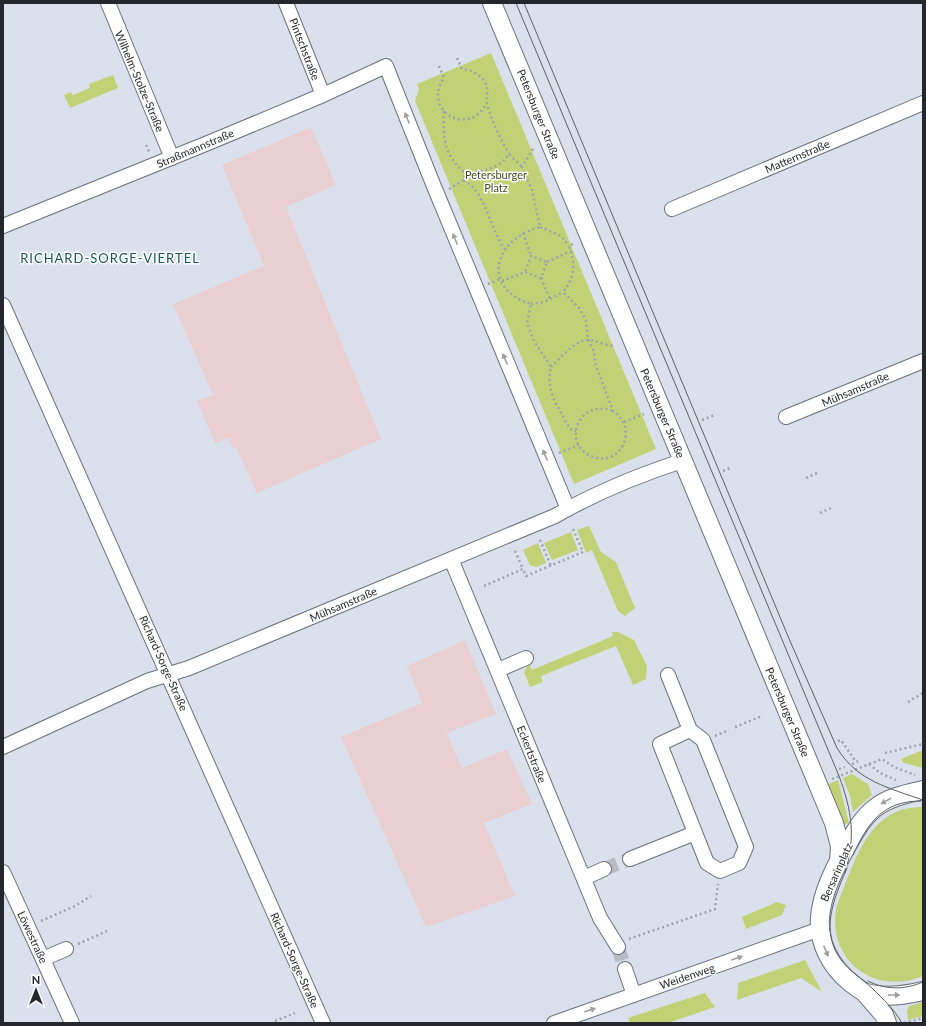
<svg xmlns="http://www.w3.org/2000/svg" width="926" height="1026" viewBox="0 0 926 1026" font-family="Lato,sans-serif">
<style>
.education{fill:#eacfd2}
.green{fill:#c3d176}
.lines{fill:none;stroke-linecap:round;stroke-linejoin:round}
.minor-tunnel{stroke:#b6bcc5;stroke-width:14;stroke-dasharray:14 7;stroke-linecap:butt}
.minor-casing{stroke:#6a717a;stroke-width:16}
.major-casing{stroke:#6a717a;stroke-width:20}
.path{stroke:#9da3ab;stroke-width:2.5;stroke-dasharray:2 3;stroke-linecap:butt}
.minor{stroke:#fff;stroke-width:14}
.major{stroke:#fff;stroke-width:18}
.tram{stroke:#5b5f65;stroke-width:1}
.oneway{fill:#9c9ea0}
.labels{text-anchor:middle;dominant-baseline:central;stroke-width:3;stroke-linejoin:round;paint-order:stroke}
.street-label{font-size:11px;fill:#24272b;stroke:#fff}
.park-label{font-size:11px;fill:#444a21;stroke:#fff}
.quarter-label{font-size:13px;letter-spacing:1px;fill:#195555;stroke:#fff}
</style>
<rect width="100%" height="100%" fill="#dae1ec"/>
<path class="education" d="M311,127l25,58 -50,22 95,232 -124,54 -21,-46 -3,1 -5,-10 -13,5 -18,-42 16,-6 -40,-91 91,-38 -42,-101z
M465,640l31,74 -49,19 3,8 12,27 45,-19 25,55 -48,19 31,73 -89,31 -85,-190 81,-34 -15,-37z"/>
<path class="green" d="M491,53l165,396 -82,35 -159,-383 4,-12 -2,-5z
M113,75l5,13 -48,20 -6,-13 7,-3 2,3 17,-7 -1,-4z
M589,526l12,26 15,10 19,46 -10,8 -7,-5 -26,-61 -6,3 -9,-23z
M571,532l7,18 -26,10 -8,-17z
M538,543l8,20 -10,4 -6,-2 -7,-15z
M612,632h6l16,8 13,26 -1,13 -13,6 -17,-39 -75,30 2,6 -13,5 -6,-15 5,-8 3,6 81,-34z
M923,750v18l-19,-5 -3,-4z
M852,774l16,10 4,11 -19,17 -3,-16 -7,-18z
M838,780l11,43 -6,2 -17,-40z
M923,807v169c-50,21 -98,-18 -86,-71 18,-42 30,-99 86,-98z
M777,902l9,3 -4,10 -36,14 -4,-12z
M805,960l17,32 -21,-14 -64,22 1,-17z
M705,993l10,14 -47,16h-38l-2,-5z
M923,1002v14l-15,4 -1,-9 2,-5z"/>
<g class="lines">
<path class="minor-tunnel" d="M604,869l26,-10
M618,947l7,22"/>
<defs>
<path id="minor" d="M108,3l64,155
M286,3l37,92
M672,209l251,-106
M3,226l205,-83 115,-48 63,-29 47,118 135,325
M3,305l320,718
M786,417l137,-56
M451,559l149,359 18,29
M498,670l28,-12
M668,675l22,55 13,10 43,107 -7,16 -19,8 -13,-8 -47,-119 30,-14
M3,747l144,-66 42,-13 366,-152c40,-23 84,-41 127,-55
M630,859l65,-26
M3,872l69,151
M584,878l20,-9
M43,959l23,-10
M625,969l9,26
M554,1023l266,-94"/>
<path id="major" d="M492,3l342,820 6,23 -1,15
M923,790c-17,4 -34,7 -48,18 -14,11 -21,26 -30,41 -11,21 -23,44 -25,68 -2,26 11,50 31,66 4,3 10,8 15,10 17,5 40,2 57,-2
M865,993l19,22 3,8"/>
</defs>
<use href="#minor" class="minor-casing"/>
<use href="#major" class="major-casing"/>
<path class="path" d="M457,58l5,11c9,1 18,5 23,13 4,8 1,14 2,21 4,18 14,36 22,51
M439,66l5,12c-23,33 26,61 43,24
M444,111c-1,28 -1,43 21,62
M146,145l4,9
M533,149l-11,18 10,23 8,37c-46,12 -60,61 -9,77l-4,19 7,18 17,26c-6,25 8,41 19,62l6,2
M464,180c23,14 25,48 41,69
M449,189l15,-9 1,-7c17,-2 34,-3 44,-19l13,13
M540,227l21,9 8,10
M523,233l8,23
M573,244l-4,2c6,18 7,30 -6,46l16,16 7,12 2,19 6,12 1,12 18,48c27,18 7,58 -22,45 -30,-13 -12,-58 22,-45
M547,262l24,-11
M541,278l9,21
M502,281l23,-9 16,6 6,-16 -16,-6 -6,16
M488,284l12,-5
M531,304l13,-2 19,-10
M551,367c8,-8 27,-30 40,-27 7,2 17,6 24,6
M702,420l13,-5
M624,422l20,-8
M559,453l20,-8
M723,471l7,-3
M806,478l11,-5
M820,513l11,-5
M540,540l11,26
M515,551l8,18
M484,586l39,-17 3,7 57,-24 -11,-25
M908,702l15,-9
M735,727l27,-11
M715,736l14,-6
M838,741l3,-1 15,22
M885,753l38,-9
M852,764l6,-3
M869,764l11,9 16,7
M839,769l6,-2
M832,779l50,-20 12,8 21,8
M41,921l34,-15 16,-10
M629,939l86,-30 3,-25
M78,944l29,-13
M275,1021l20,-8
M904,1023l19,-5"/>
<use href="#minor" class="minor"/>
<use href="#major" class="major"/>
<path class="tram" d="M516,3l323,773c13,35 17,61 6,97
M524,3l266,638 47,107c20,33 52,40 86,52
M853,855c15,-32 29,-54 68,-54
M847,868c-13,30 -28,64 -5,93 8,10 20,18 30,27 11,11 22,21 30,35
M868,981c17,9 37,9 55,1"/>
</g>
<defs><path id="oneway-solid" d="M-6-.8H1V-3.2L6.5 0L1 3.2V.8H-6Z"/></defs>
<g class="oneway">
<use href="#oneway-solid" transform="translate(407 118) rotate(-112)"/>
<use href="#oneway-solid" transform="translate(455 239) rotate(-112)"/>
<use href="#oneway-solid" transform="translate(505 359) rotate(-113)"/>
<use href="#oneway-solid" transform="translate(545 455) rotate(-113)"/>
<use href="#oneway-solid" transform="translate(886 801) rotate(151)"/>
<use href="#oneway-solid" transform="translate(826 951) rotate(67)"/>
<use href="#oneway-solid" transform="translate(737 958) rotate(-19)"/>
<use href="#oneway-solid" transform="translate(894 995)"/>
<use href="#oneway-solid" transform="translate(590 1010) rotate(-19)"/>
</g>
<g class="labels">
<g class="street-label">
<text transform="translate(305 49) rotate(69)">Pintschstraße</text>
<text transform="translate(140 81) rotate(67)">Wilhelm-Stolze-Straße</text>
<text transform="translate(539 114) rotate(68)">Petersburger Straße</text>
<text transform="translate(195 148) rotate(-23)">Straßmannstraße</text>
<text transform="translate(797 156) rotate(-23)">Matternstraße</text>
<text transform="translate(855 389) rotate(-23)">Mühsamstraße</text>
<text transform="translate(663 413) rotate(67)">Petersburger Straße</text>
<text transform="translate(343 604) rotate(-23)">Mühsamstraße</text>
<text transform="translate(164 663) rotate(66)">Richard-Sorge-Straße</text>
<text transform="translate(788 712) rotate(67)">Petersburger Straße</text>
<text transform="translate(532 754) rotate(68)">Eckertstraße</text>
<text transform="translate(836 872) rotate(-66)">Bersarinplatz</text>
<text transform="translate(33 937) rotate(65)">Löwestraße</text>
<text transform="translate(295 960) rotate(66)">Richard-Sorge-Straße</text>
<text transform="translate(687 976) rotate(-19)">Weidenweg</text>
</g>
<g class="park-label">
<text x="496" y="174">Petersburger<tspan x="496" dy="13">Platz</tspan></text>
</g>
<g class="quarter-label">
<text x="110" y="258">RICHARD-SORGE-VIERTEL</text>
</g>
</g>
<rect width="926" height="1026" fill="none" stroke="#24272b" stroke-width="8"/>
<g transform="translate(36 990)" stroke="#ffffff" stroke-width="3" paint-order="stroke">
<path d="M0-3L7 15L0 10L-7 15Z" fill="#24272b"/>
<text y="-6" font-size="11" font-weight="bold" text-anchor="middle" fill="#24272b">N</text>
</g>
</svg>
